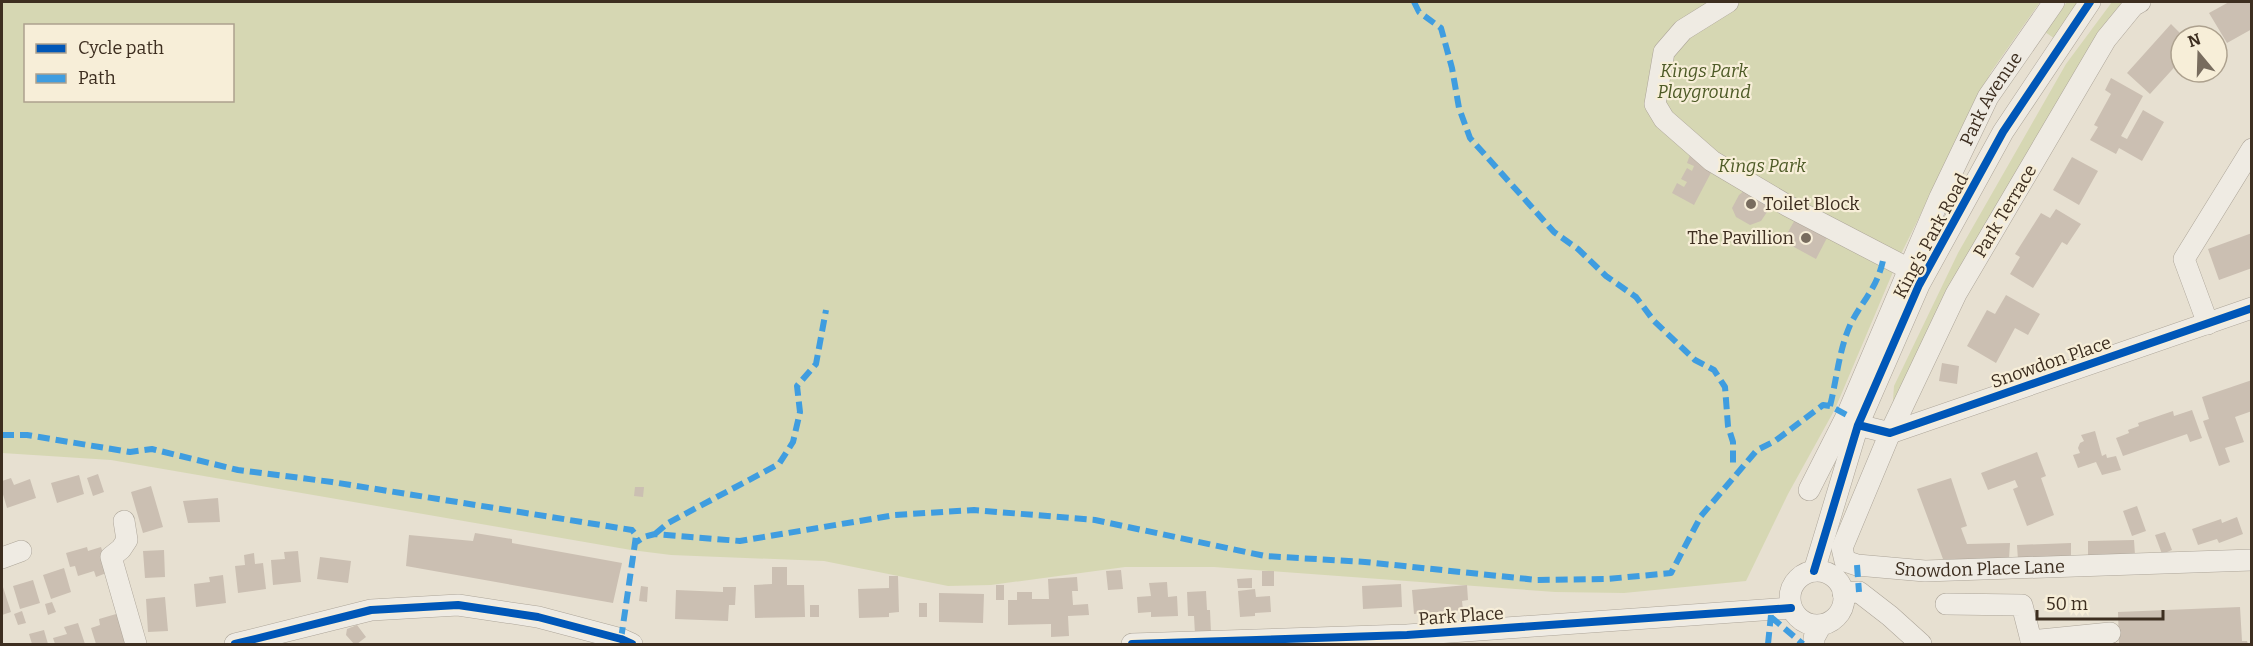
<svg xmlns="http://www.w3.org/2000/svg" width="2253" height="646" viewBox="0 0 2253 646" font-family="Bitter,serif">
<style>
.green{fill:#d6d7b3;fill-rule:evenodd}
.building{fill:#cbbfb2}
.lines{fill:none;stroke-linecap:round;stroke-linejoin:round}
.minor-casing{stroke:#ada599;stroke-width:22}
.minor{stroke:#efebe3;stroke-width:21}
.quiet{stroke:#3f9de0;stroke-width:6;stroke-dasharray:12 6;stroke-linecap:butt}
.cycleway-casing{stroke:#f7eed8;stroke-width:11}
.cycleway{stroke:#0057b8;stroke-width:8}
.poi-dot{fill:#786c5e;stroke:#f7eed8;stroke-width:2}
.labels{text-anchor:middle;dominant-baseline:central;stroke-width:4.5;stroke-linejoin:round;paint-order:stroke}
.park-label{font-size:18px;font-style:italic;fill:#4d5a26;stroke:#f7eed8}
.street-label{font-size:18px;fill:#3d2e20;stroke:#f7eed8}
.poi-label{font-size:18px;fill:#3d2e20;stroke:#f7eed8;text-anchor:start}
</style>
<rect width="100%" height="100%" fill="#e7e0d1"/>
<path class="green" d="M2,2h2038l-49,70 -93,188 -63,149 -47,85 -42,87 -122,12 -69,-1 -341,-25h-89l-134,18 -43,1 -124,-25 -153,-6 -40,-5 -520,-90 -109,-7zM26,26h206v74h-206z
M2067,2h24l-30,41 -16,-11z
M2112,2h18l-232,405 -5,-7 1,-14 64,-133 108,-189z"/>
<path class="building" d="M2229,2h23v27l-25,14 -18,-30z
M2171,24l12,12h-2v24l-31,34 -23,-21z
M2111,78l32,18 -22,40 6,3 16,-29 21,12 -22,39 -23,-13 -3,6 -26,-14 8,-13 -4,-2 17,-31 -6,-4z
M1690,155l24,12 -20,38 -22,-12 5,-10 7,4 3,-5 -6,-3 6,-11 5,3 2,-5 -7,-3z
M2072,157l26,14 -19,34 -26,-15z
M1746,189l20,11 3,9 -8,12 -11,4 -14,-8 -4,-9 7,-13z
M2056,209l25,15 -14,21 -5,-3 -29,46 -23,-14 10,-17 -5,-3 26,-41 9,5z
M1797,216l32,18 -13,25 -33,-18z
M2252,233v35l-33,12 -11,-31z
M2006,295l34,19 -12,21 -13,-7 -19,35 -29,-17 20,-36 8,4z
M1942,363l17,3 -2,18 -18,-3z
M2252,380v31l-17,6 9,25 -19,6 5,14 -11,4 -16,-45 6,-2 -7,-22z
M2192,410l10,28 -12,4 -3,-8 -64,22 -7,-18 13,-5 -1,-3 11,-4 -1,-3 35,-12 1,5z
M2095,431l7,25 4,-2 1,4 9,-2 5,14 -19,5 -6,-13 -18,6 -5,-13 7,-2 -2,-5 2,-5 4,-2 -3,-6z
M2037,452l9,24 -5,2 13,37 -27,11 -14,-37 5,-2 -3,-7 -27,10 -7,-17z
M98,474l6,18 -11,4 -6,-18z
M79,475l5,19 -27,9 -6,-20z
M11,478l3,7 16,-6 6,19 -29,10 -5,-17v-10z
M1951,478l16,48 -6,2 6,16 43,-1 -1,16h-66l-26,-70z
M151,486l12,41 -20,6 -12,-41z
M635,487h9l-1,10 -9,-1z
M218,498l2,24 -32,1 -5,-22z
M2137,506l9,25 -14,5 -9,-25z
M2237,517l6,17 -24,9 -2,-4 -19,6 -6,-16 29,-10 1,4z
M2165,532l7,18 -10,4 -7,-19z
M475,533l37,6v4l110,20 -9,40 -207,-37 3,-31 64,6z
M2134,540l1,15 -47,2v-16z
M2071,543v15l-53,2 -1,-15z
M87,547l1,4 13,-4 8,25 -13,5 -2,-6 -16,5 -3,-10 -5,1 -4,-14z
M164,550l1,27 -20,1 -2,-27z
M298,551l3,31 -28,3 -2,-25 14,-1 -1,-7z
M254,553l1,11 8,-1 3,26 -28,4 -3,-27 10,-1 -1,-10z
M320,557l31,4 -3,22 -31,-4z
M772,567h15v18h17l1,32 -50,1 -1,-33 18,-1z
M64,568l7,24 -20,7 -8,-24z
M1121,570l2,19 -15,1 -2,-19z
M1262,571h12v15h-12z
M223,575l3,28 -30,4 -2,-23 16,-2 -1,-5z
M889,576h9l1,36 -10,1v4l-30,1 -1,-29 31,-1z
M1077,577l1,14h-6l1,14 15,-1 1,11 -21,1 1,20 -18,1v-13l-43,1v-25h9v-8h15v7h17l-1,-20z
M1252,578v10h-14l-1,-9z
M33,580l7,23 -20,6 -7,-23z
M1167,582l1,15 9,-1 1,20 -27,1v-5l-13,1 -1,-16 14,-1 -2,-13z
M2,584l9,28 -9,3z
M1401,584l1,23 -39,2 -1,-23z
M996,585h8v15h-8z
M1467,585l1,15 -6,1 1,9 -49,4 -2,-24z
M641,586l7,1 -1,15 -8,-1z
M723,587h13l-1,18h-6l-1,16 -53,-2 1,-29 47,2z
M1255,589l1,8 14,-1 1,16 -16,1v3l-15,1 -2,-26z
M1206,591l1,19h3l1,23 -16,1 -1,-18h-6l-1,-24z
M939,593l45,1 -1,29 -44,-1z
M165,597l3,34 -20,1 -2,-33z
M52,602l4,10 -8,3 -3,-11z
M919,603h8v14h-8z
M810,605h9v12h-9z
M2240,607l2,34h5l1,3h-129l-1,-32z
M22,611l4,12 -8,2 -4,-11z
M123,612l8,30 -7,2h-28l-5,-16 9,-3 -1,-6z
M78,623l7,21h-30l-2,-6 14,-4 -3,-7z
M357,625l9,12 -9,7h-3l-8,-9 1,-6z
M44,630l4,14h-16l-3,-10z"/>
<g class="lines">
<defs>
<g id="minor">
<path id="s1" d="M1728,2l-45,28 -19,22 -9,52 9,15 48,42 76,45 121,63 31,-72 48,-100 66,-95"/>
<path id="s2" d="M2140,2l-7,4 -27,33 -150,255 -66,139 -48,115 3,13 12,4 68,6 327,-11"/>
<path d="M2208,324l-24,-65 68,-110"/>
<path d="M1858,425l32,8 362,-125"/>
<path d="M1809,490l38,-75 62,-146 12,6"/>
<path d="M124,521l3,19 -6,9 -10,8 25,87"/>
<path d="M2,558l19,-7"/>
<path d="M1814,571l44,-146 61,-140 84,-153 87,-130"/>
<circle cx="1817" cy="598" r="27"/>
<path d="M1843,593l16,-1 31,24 31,28"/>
<path d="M1946,604l76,1 10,39"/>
<path d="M2031,641l79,-8"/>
<path d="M235,644l136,-34 87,-5 80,12 83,22 11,5"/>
<path d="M1132,644l275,-9 384,-27"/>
<path d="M1814,644v-6l7,-13"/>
</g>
</defs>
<use href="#minor" class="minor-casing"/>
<use href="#minor" class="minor"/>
<path class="quiet" d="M1414,2l5,10 22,16 11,40 7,40 11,30 84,94 24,17 28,27 30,21 18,24 41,39 19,10 11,17 3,39 5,16v22
M1830,406c7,-28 9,-57 21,-83 14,-26 27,-36 33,-67
M2,435h25l103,17 22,-3 86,21 94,12 300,48 4,5 -1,8 9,-6 11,-3 85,7 155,-26 79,-5 121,10 170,36 100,6 172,18 70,-1 64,-6 30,-57 56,-66 18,-9 48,-36 7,1 17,9
M655,534l13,-11 111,-59 14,-22 7,-30 -3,-26 19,-22 10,-54
M1857,565l2,27
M1771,617l32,27
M621,639l14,-96
M1768,644l3,-29"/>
<defs>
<path id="cycleway" d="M1858,425l32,8 362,-125
M1814,571l44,-146 61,-140 84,-153 87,-130
M235,644l136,-34 87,-5 80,12 83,22 11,5
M1132,644l275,-9 384,-27"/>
</defs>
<use href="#cycleway" class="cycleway-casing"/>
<use href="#cycleway" class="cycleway"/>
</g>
<g class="poi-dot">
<circle cx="1751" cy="204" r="6"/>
<circle cx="1806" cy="238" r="6"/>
</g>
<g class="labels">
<g class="park-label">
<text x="1704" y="71">Kings Park<tspan x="1704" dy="21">Playground</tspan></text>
<text x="1762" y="166">Kings Park</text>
</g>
<g class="street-label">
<text stroke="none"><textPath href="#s1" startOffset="630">Park Avenue</textPath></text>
<text transform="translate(2005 211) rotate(-59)">Park Terrace</text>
<text transform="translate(1931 236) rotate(-62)">King's Park Road</text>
<text transform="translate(2051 362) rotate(-19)">Snowdon Place</text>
<text stroke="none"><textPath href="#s2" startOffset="774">Snowdon Place Lane</textPath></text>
<text transform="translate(1461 616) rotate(-4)">Park Place</text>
</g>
<g class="poi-label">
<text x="1763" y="204">Toilet Block</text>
<text x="1794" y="238" text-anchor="end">The Pavillion</text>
</g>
</g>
<rect width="2253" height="646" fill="none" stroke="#3d2e20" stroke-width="6"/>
<rect x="24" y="24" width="210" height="78" fill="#f7eed8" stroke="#ada18e" stroke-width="1.5"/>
<rect x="36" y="44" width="30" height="9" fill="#0057b8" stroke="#ada18e" stroke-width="1.5"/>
<text x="78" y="54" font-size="18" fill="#3d2e20">Cycle path</text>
<rect x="36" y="74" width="30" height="9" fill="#3f9de0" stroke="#ada18e" stroke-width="1.5"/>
<text x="78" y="84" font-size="18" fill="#3d2e20">Path</text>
<g transform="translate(2199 54) rotate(341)"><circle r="28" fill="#f7eed8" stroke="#ada18e" stroke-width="1.5"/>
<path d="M0-4.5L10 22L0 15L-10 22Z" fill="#786c5e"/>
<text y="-9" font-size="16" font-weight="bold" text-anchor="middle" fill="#3d2e20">N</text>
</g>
<path d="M2037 610v9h126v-9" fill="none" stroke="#3d2e20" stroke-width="3"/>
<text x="2046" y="610" font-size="18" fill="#3d2e20" stroke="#f7eed8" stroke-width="4.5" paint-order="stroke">50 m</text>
</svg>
